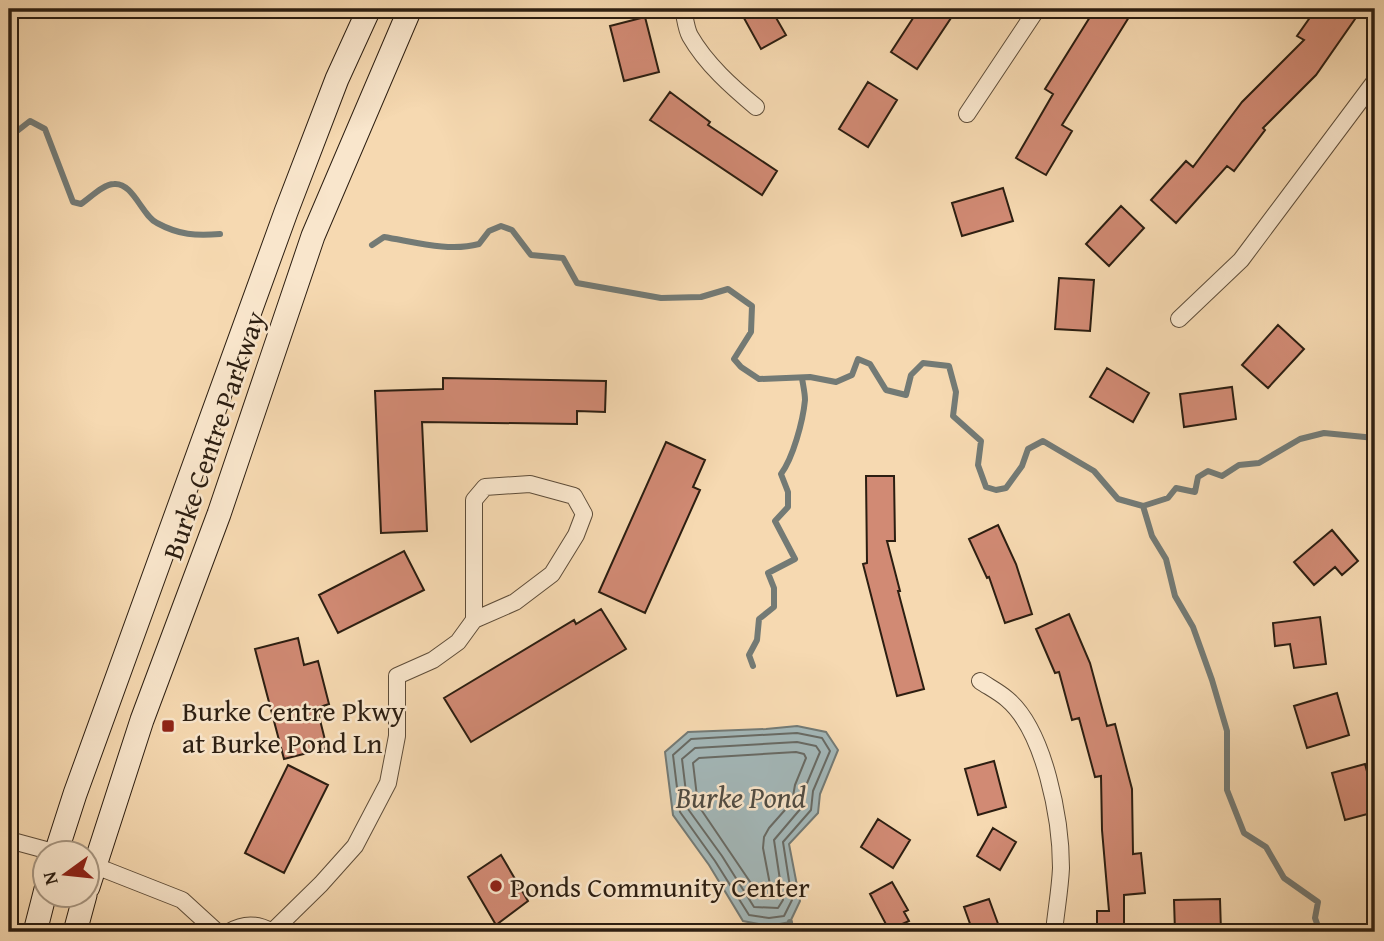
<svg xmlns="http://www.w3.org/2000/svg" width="1384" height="941" viewBox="0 0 1384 941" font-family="'Gentium Book Plus',serif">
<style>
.water{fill:#a3b7b8;stroke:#737a75;stroke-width:2}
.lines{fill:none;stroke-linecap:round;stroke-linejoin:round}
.shore{stroke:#686a64;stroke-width:2}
.stream{stroke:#737a75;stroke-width:6}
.building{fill:#d18a74;stroke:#2c1e11;stroke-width:2}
.street-casing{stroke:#5e4d39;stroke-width:18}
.secondary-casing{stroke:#2c1e11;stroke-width:25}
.street{stroke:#f9e6cc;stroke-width:16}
.secondary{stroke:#f9e6cc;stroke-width:23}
.poi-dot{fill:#8f2418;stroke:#f9e6cc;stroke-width:2.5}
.labels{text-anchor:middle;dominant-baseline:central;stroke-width:5;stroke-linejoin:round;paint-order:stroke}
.street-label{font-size:28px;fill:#2c1e11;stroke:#f9e6cc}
.poi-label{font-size:28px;fill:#2c1e11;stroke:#f9e6cc;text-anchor:start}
.water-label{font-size:30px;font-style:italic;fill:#504c43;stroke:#f9e6cc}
</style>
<rect width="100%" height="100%" fill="#f6d9b1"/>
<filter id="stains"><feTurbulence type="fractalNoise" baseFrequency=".00286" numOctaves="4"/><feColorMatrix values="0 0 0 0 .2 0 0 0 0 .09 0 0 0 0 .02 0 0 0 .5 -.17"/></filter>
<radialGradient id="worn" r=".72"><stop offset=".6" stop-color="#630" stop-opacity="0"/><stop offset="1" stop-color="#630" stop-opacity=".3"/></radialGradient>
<path class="water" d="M797,726l29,6 12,18 -18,44 -2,19 -29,31 11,57 -10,21 -21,4 -26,-5 -34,-56 -36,-50 -8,-63 23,-20 78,-3z"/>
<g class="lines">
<path class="shore" d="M797,733l25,5 8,13 -17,40 -2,19 -28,32 9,58 -8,16 -15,2 -20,-3 -34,-54 -35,-49 -7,-57 18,-16z
M797,742l19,4 4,6 -15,36 -3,19 -28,33 9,60 -5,8 -24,-1 -32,-51 -34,-47 -6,-50 13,-11z
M796,752l8,2 2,4 -11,27 -3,17 -23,26 -5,9 -1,11 9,47 -3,4 -8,-1 -63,-93 -5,-42 6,-5z"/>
<path class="stream" d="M9,135h3l18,-14 15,8 28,73 8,2c9,-6 22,-20 33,-20 19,-2 28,32 43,39 22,12 39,13 63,11
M372,245l12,-8c31,5 65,15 95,7l10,-13 12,-5 11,4 19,25 32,3 14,25 84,15 40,-1 27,-8 24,17 -1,26 -17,27 7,8 18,12 51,-2 26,5 16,-7 6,-16 12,5 16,26 20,5 5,-20 12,-12 26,3 7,26 -3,24 28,25 -3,24 8,22 10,3 10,-2 16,-22 6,-17 15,-8 51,30 24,28 25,7 25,-8 8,-10 19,4 3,-15 10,-6 14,5 17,-11 20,-2 41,-24 24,-6 51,5
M1143,506l9,30 14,23 9,37 18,31 19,53 15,51v59l17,43 22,14 18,31 34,24 -3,16 5,14
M753,666l-4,-11 8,-15 2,-21 15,-12v-19l-6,-15 27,-14 -20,-38 13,-14v-15l-7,-18c12,-16 22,-53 24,-74 0,-7 -2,-15 -3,-22
M790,922l1,10"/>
</g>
<path class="building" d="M739,9h32l15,26 -25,14z
M919,9h38l-40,60 -26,-17z
M1095,9h39l-72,116 10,6 -26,44 -30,-17 37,-64 -8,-5z
M1316,9h46l-46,66 -53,53 2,2 -31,41 -7,-5 -51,57 -25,-23 35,-39 7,6 49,-65 62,-62 -7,-4z
M645,17l14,55 -35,9 -14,-55z
M868,82l29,18 -29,47 -29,-18z
M670,92l40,30 -2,3 69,46 -15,24 -112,-75z
M1003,188l10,33 -51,15 -10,-33z
M1121,206l23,22 -35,38 -23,-22z
M1059,278l35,2 -4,51 -35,-2z
M1278,325l26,24 -36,39 -26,-23z
M1107,368l42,25 -16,29 -43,-25z
M443,378l163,3 -1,31 -28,-1v13l-155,-2 5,109 -46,2 -6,-142 68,-2z
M1232,387l4,32 -52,8 -4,-33z
M666,442l39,18 -12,27 7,3 -55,123 -46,-21z
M866,476h28l1,65h-8l13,50h-2l26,98 -27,7 -34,-132 4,-1z
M998,525l18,39 16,50 -27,9 -16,-46 -2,1 -18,-39z
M1332,530l26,31 -16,14 -7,-8 -21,18 -20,-23z
M404,551l20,39 -86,43 -19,-38z
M601,609l25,40 -155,93 -27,-44 130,-78 2,4z
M1069,614l21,49 17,63 8,-2 17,65 1,65 8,-1 4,40 -21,2v37h-27v-21h12l-7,-81 -1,-54 -6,1 -16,-59 -7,2 -13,-48 -4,1 -19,-44z
M1320,617l6,47 -32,4 -4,-24 -15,2 -2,-23z
M298,638l6,27 14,-4 11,43 -12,4 10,40 -43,11 -29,-110z
M1337,693l12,42 -42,13 -13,-42z
M994,761l12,46 -28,8 -13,-46z
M1365,764l10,37v11l-30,8 -13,-47z
M288,765l40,20 -44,88 -39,-20z
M878,819l32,21 -17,28 -32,-21z
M993,828l23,14 -16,28 -23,-14z
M501,855l27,46 -32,24 -28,-48z
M892,882l16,28 -4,2 5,9 -20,9 -19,-36z
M989,899l12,33h-28l-9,-25z
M1220,899l1,33h-46l-1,-32z"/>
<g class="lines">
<defs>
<path id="street" d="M683,9c2,8 3,20 7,27 16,28 42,51 66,71
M967,114l70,-105
M1179,319l62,-59 134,-179
M980,681c9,6 19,11 27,18 38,32 54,121 54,169 -1,22 -5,43 -7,64
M9,840l48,13
M88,863l94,37 35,32
M229,932c15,-9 28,-9 43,0
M272,932l49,-48 34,-38 33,-63 9,-47v-60l36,-16 25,-18 16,-22 41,-18 37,-28 24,-39 8,-21 -10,-18 -44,-12 -45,3 -11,13v120"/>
<path id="secondary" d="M56,853l19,-59 211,-582 51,-133 32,-70
M88,887l54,-167 77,-206 94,-278 97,-227
M35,932l11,-43
M75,932l10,-37"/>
</defs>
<use href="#street" class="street-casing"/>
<use href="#secondary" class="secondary-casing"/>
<use href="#street" class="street"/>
<use href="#secondary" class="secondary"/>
</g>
<g class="poi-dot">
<rect x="161" y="719" width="14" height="14" rx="3.5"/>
<circle cx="496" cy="886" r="7"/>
</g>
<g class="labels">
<g class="street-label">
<text transform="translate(213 435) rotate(-71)">Burke Centre Parkway</text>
</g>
<g class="poi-label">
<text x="182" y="710">Burke Centre Pkwy<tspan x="182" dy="32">at Burke Pond Ln</tspan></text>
<text x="510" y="886">Ponds Community Center</text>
</g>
<g class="water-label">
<text x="741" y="797">Burke Pond</text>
</g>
</g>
<rect width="1384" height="941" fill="none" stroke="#f6d9b1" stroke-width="35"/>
<rect x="10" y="10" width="1363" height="920" fill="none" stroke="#2c1e11" stroke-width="3.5"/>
<rect x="18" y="18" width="1349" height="906" fill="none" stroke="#2c1e11" stroke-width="2"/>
<g transform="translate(66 874) rotate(255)"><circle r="33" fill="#f9e6cc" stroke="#a79681" stroke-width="2"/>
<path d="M0-5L12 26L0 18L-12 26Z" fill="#8f2418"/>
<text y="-10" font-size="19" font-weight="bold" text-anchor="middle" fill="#2c1e11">N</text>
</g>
<rect width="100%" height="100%" filter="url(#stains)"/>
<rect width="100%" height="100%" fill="url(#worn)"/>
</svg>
